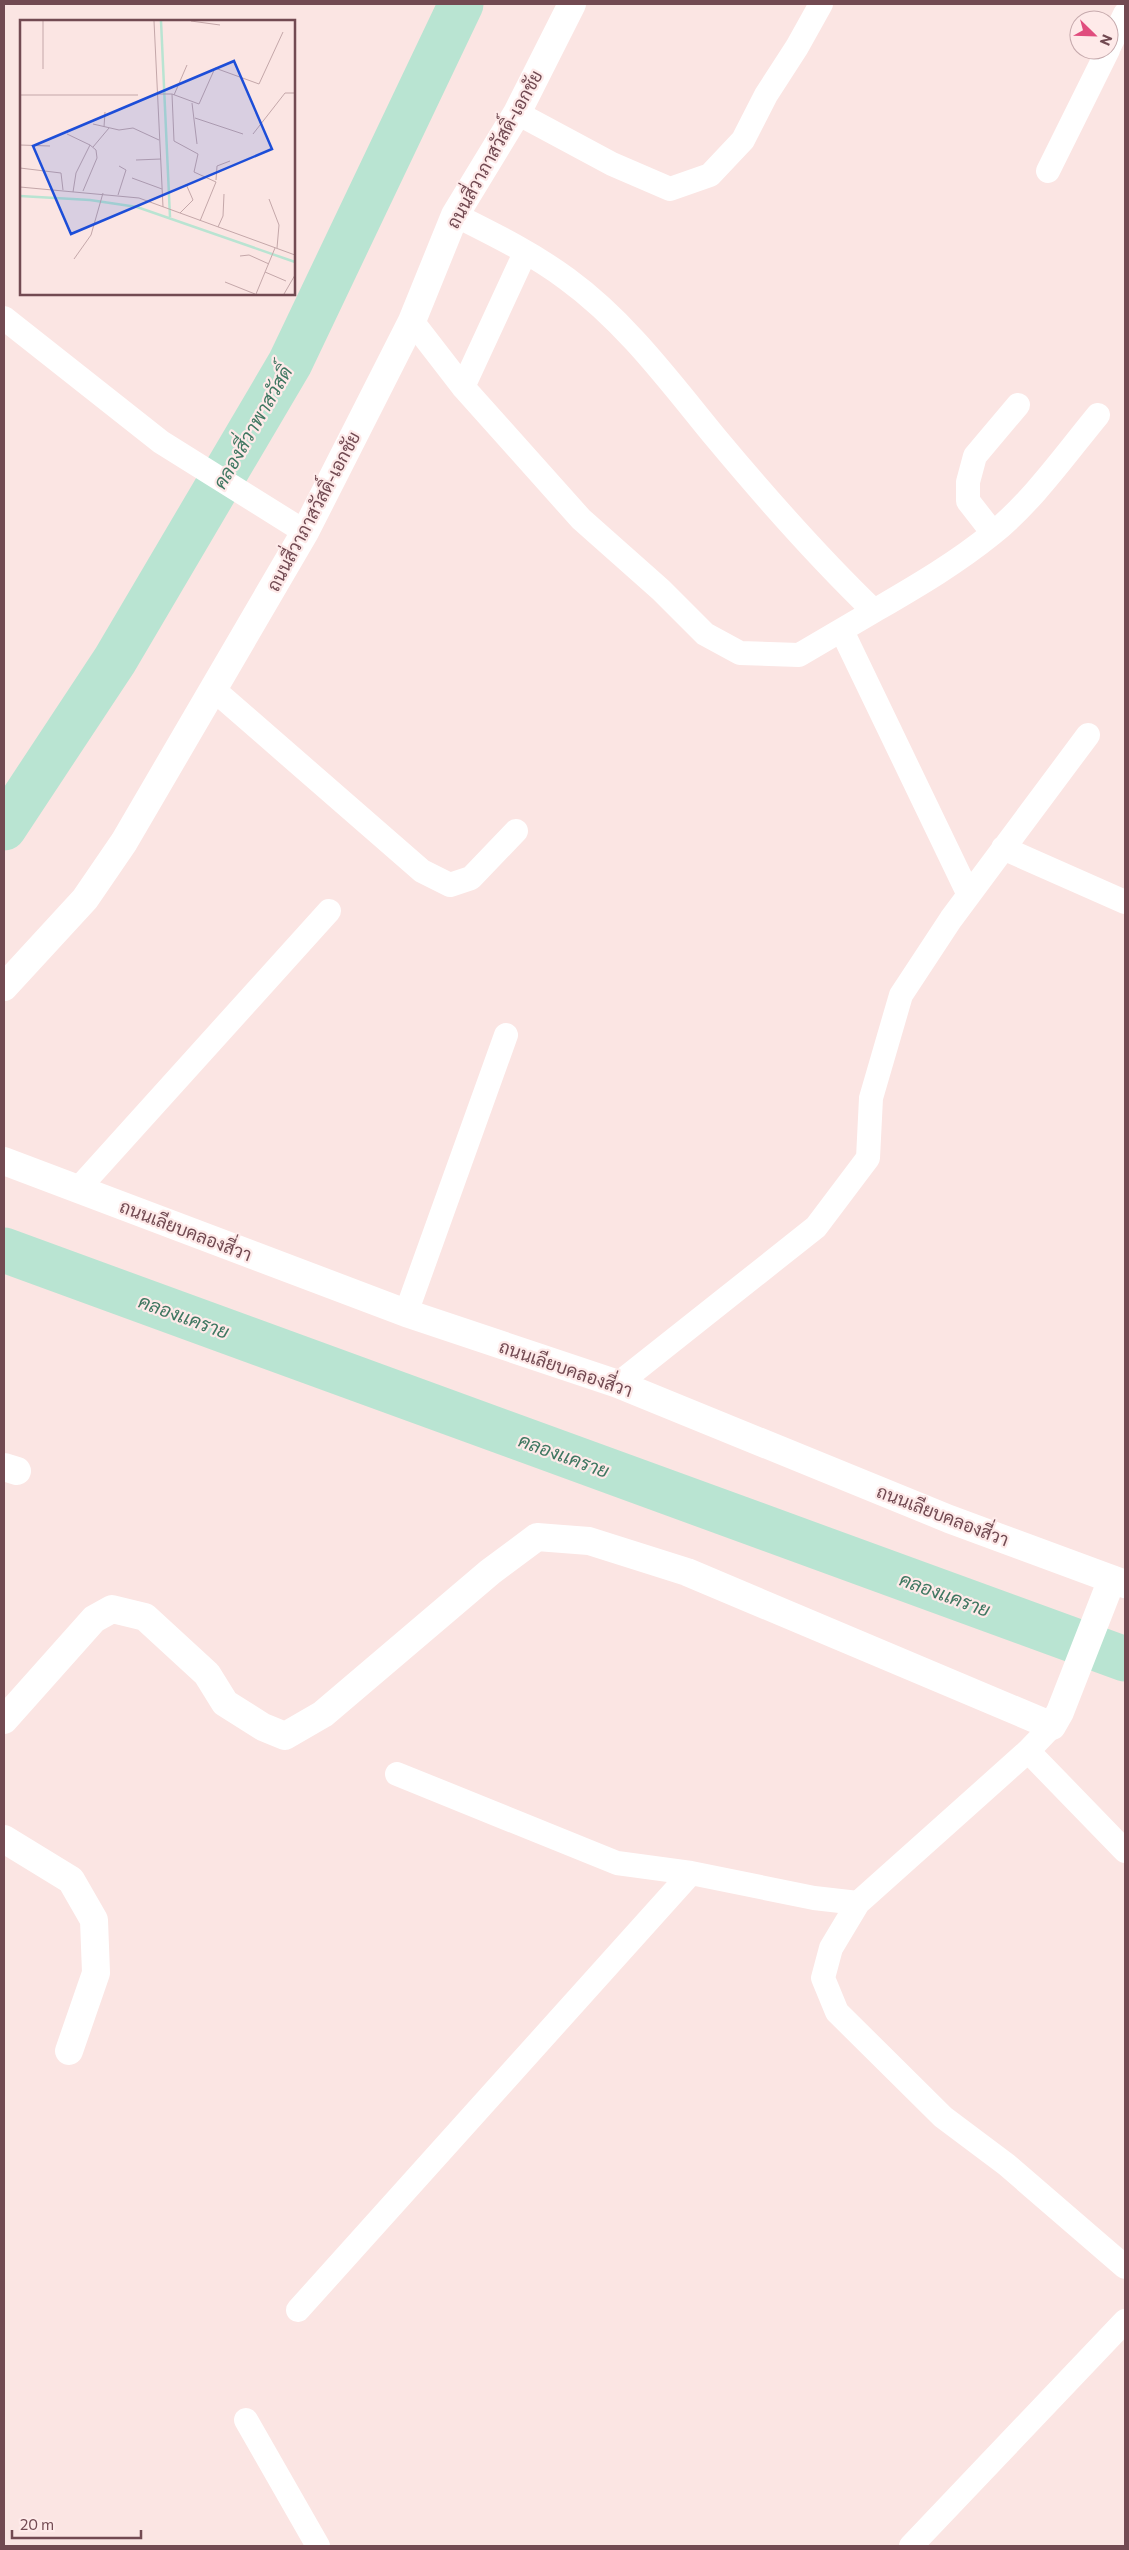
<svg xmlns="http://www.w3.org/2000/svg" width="1129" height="2550" viewBox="0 0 1129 2550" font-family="Commissioner,Sarabun,sans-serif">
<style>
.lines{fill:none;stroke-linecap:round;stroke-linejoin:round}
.canal{stroke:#b9e4d2;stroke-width:45}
.service{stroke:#fff;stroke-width:24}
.minor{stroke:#fff;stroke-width:28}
.tertiary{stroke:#fff;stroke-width:28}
.labels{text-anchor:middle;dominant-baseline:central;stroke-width:4.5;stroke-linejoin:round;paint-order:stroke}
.street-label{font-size:18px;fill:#724a52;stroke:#feeae9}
.water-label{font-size:19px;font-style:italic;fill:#3f7761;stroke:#feeae9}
.inset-river{fill:none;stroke:#b9e4d2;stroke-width:2.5}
.inset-road{fill:none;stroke:#c4a7a9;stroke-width:1}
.view{fill:#1d4ed8;fill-opacity:0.15;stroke:#1d4ed8;stroke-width:2.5}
.inset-edge{fill:none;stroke:#724a52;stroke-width:2.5}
</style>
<rect width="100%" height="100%" fill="#fbe5e3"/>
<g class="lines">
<path class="canal" d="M4,828l111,-168 175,-297 171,-359
M4,1250l1121,409"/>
<path class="service" d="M1109,47l16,-33
M517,113l95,51 58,25 40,-14 33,-35 23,-45 31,-48 24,-43
M1048,171l60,-121
M455,215c38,19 77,38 112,64 59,43 103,103 149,159 50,60 102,119 158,173 41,-24 81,-47 118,-77 40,-32 73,-79 106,-119
M4,318l157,124 144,90
M412,321l51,66 118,132 80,71 44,44 35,19 59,2 75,-44
M463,387l62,-134
M993,533l-25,-32v-19l7,-26 43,-51
M842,631l127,264
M213,689l209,182 28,14 21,-7 45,-47
M1003,848l122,54
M78,1189l251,-278
M406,1313l100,-278
M618,1384l198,-157 52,-69 3,-60 30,-103 50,-76 137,-184
M1052,1726l-24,25 -170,152 -27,45 -8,30 14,34 106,105 64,48 118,102
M1028,1751l97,100
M397,1774l220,89 74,10 123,25 44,5
M298,2310l393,-437
M246,2420l72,126
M911,2546l214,-225"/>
<path class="minor" d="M4,1161l402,152 212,71 331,135 176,65
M4,1467l13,4
M4,1720l90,-101 18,-10 33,8 62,57 18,29 38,24 22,9 38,-22 167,-142 47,-35 52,4 98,31 365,154 8,-14 52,-133
M4,1839l67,41 23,40 2,53 -27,78"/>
<path class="tertiary" d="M4,987l81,-88 39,-57 181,-310 107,-211 43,-106 62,-102 55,-109"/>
</g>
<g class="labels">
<g class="street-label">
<text transform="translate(494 149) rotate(-61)">ถนนสี่วาภาสวัสดิ์-เอกชัย</text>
<text transform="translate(313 511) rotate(-62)">ถนนสี่วาภาสวัสดิ์-เอกชัย</text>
<text transform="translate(186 1230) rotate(21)">ถนนเลียบคลองสี่วา</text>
<text transform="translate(566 1368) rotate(19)">ถนนเลียบคลองสี่วา</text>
<text transform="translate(943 1515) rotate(21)">ถนนเลียบคลองสี่วา</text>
</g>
<g class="water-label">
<text transform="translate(252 427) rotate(-60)">คลองสี่วาพาสวัสดิ์</text>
<text transform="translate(184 1316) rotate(20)">คลองเเคราย</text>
<text transform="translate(564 1455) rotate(20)">คลองเเคราย</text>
<text transform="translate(945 1594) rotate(20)">คลองเเคราย</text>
</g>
</g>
<g transform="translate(20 20)">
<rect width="275" height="275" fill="#fbe5e3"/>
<path class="inset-river" d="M141,1l9,196M0,176l70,4 47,7 158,55"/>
<path class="inset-road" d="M134,1l9,186M171,1l29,4M23,49v-48M138,74h14l27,10 16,-36 44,16 24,-52M152,74l2,47 24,13 -4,18 22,10 -16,39M0,75h118M154,75l13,-30M172,83l5,41M175,98l48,16M73,104l26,6 14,-2 26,12M84,107l1,-15M47,114l23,11 -14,28 -3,19M233,114l32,-41h10M0,125l30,1M73,127l16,-19M116,140l25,-1M0,148l41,5 2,17M112,158l30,11M196,160l1,-14 13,-5M0,167l119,11 156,57M63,171l14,-33 -1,-8 -6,-5M98,175l8,-25 -7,-4M249,179l10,26 -2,23M160,193l13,-13 -7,-16M198,207l5,-11 1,-22M220,236l9,-1 20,9M54,239l17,-24 12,-42M245,252l21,9M205,262l30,12M236,274l19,-46M264,274l11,-19"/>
<path class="view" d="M214,41l38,88 -201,85 -38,-88z"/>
<rect width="275" height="275" class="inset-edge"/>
</g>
<rect width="1129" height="2550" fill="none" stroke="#724a52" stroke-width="10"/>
<g transform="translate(1094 35) rotate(113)"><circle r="24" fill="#feeae9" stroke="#c6aaad"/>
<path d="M0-4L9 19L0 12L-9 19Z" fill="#e04d7e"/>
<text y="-8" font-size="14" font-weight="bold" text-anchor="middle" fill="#724a52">N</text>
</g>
<path d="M12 2530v8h129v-8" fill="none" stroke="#724a52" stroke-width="2.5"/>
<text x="20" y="2530" font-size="15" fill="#724a52" stroke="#feeae9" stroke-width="4" paint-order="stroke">20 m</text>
</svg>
